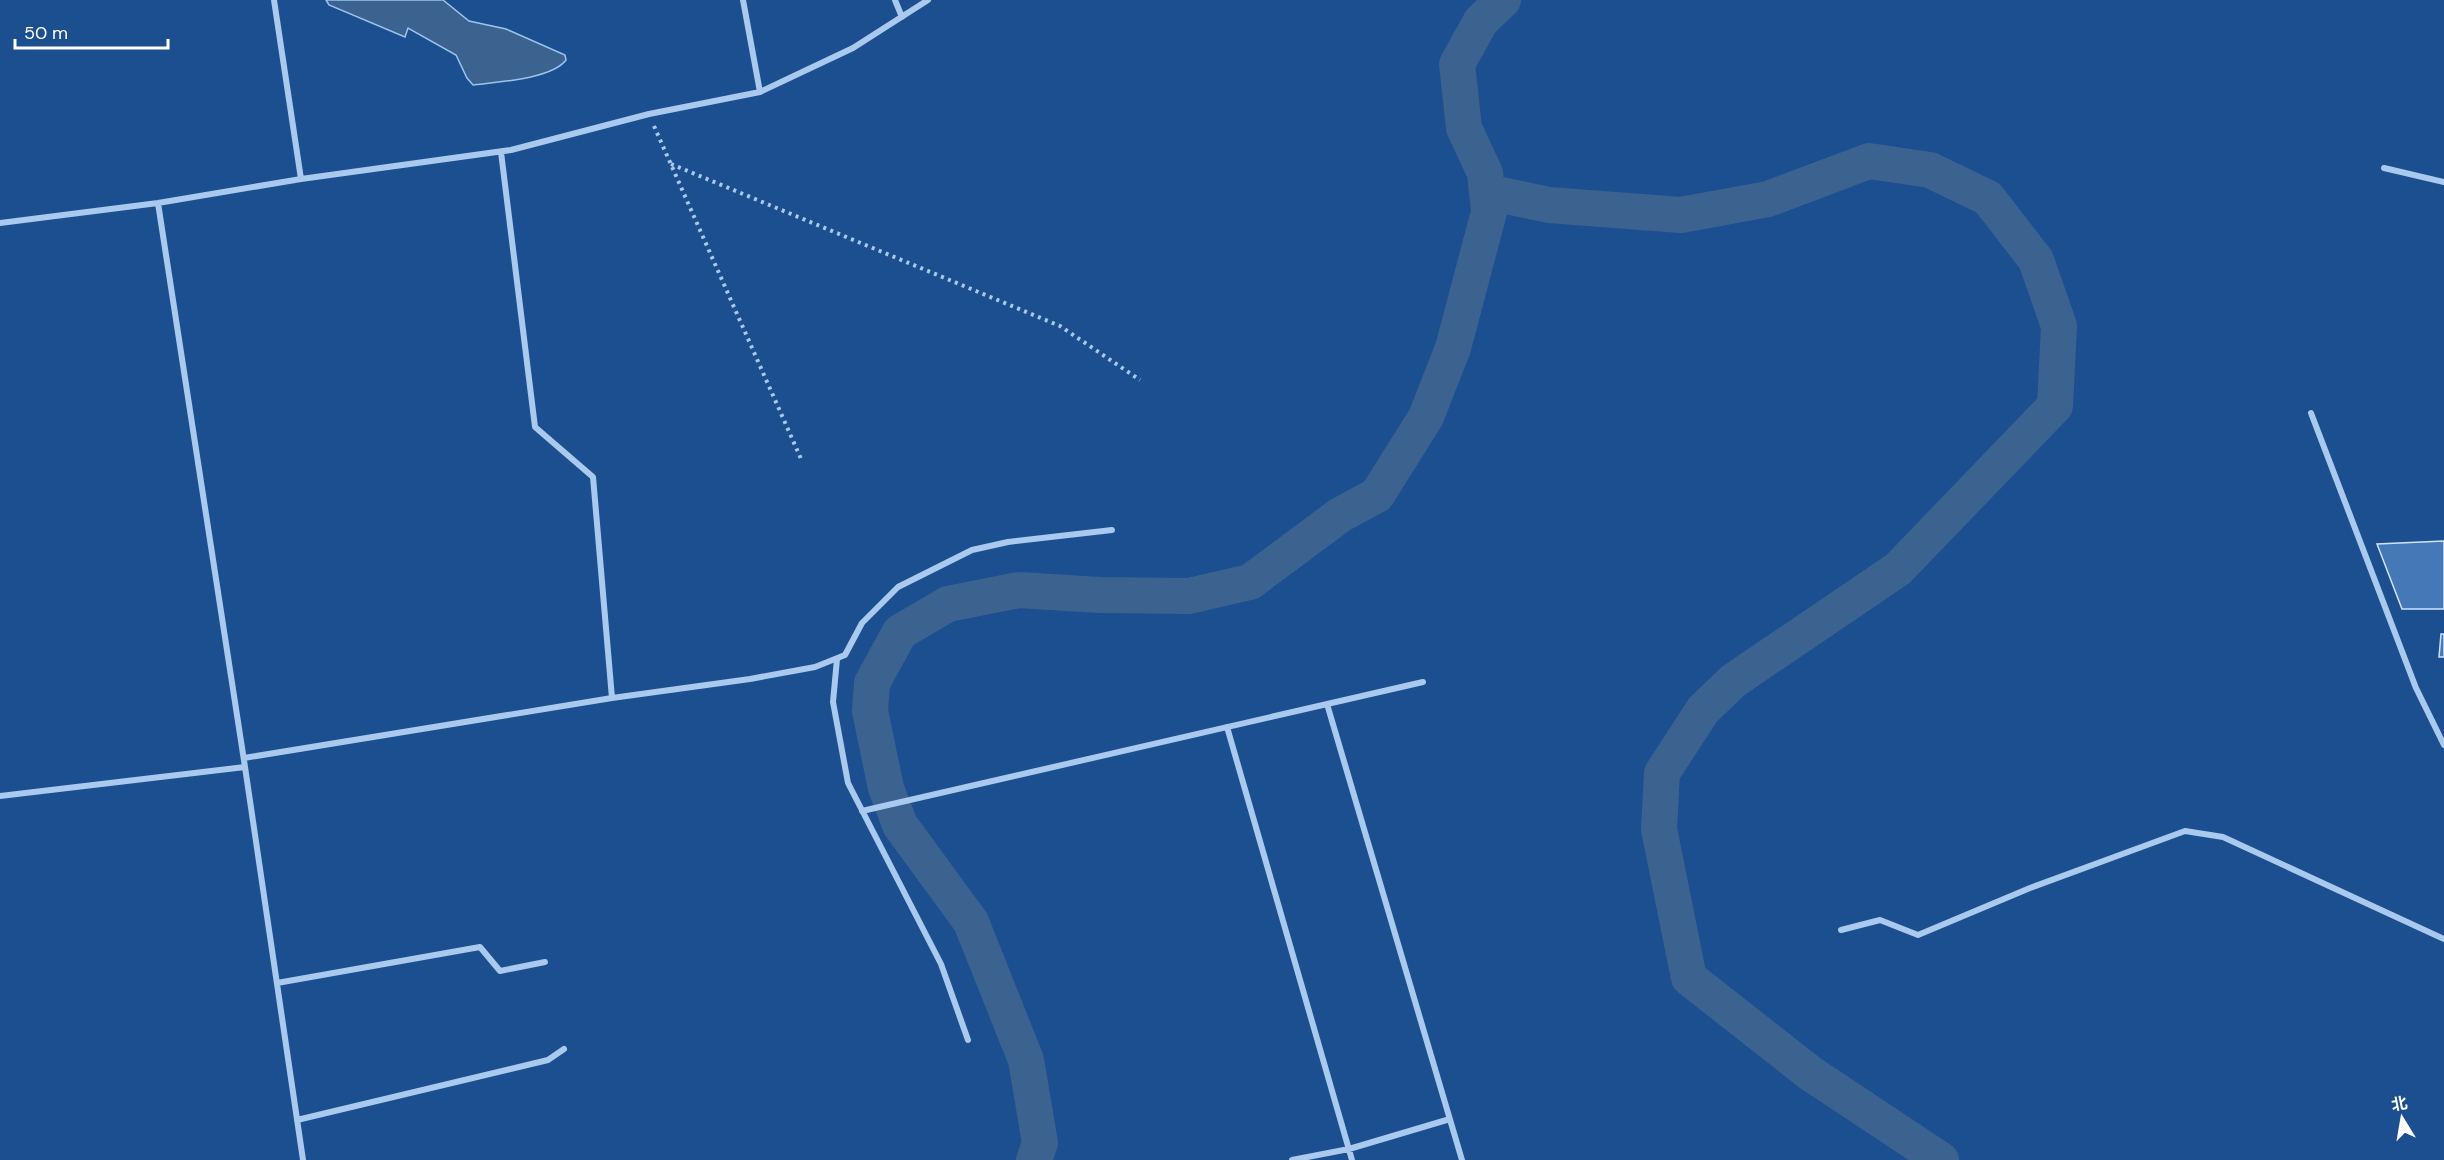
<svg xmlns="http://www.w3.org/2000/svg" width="2444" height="1160" viewBox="0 0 2444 1160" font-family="'DM Sans','Noto Sans SC',sans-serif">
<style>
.water{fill:#3c6290;stroke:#9cc4f0;stroke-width:1.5}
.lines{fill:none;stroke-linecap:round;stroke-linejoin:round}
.river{stroke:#3c6290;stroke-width:36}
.building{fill:#4478b7;stroke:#cfe3fa;stroke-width:1.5}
.path{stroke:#a9c9ee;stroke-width:4;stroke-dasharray:3 4.5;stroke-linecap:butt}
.street{stroke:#a9c9ee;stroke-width:6}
</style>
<rect width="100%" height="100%" fill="#1b4f8f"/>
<path class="water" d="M326,0h117l26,21 37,8 59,26 1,5c-14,19 -69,22 -93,25l-6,-7 -11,-23 -48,-27 -3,9 -76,-32z"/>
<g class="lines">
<path class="river" d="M1487,192l62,13 132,10 87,-16 101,-38 61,9 58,28 48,62 23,66 -4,80 -157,163 -165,112 -30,29 -41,63 -3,56 30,149 121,95 131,87
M1034,1160l6,-17 -14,-83 -55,-138 -71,-97 -14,-37 -16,-77 2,-28 28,-51 48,-28 71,-14 81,5 89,1 61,-14 90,-67 37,-20 49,-78 27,-69 36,-136 -4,-39 -21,-45 -7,-64 24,-43 22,-21"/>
</g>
<path class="building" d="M2444,541v68h-42l-25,-65z
M2441,634h3v23h-5z"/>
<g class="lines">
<path class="path" d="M654,126l148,335
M671,164l389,162 80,54"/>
<path class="street" d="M274,0l27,179
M743,0l17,92
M895,0l7,17
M2384,168l60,14
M158,203l87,564 58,393
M0,223l158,-20 143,-24 210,-29 138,-36 111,-22 93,-44 75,-48
M2311,413l105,275 28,57
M837,659l-4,43 15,81 93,181 27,76
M612,698l138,-19 65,-12 30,-12 17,-32 36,-36 74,-37 36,-8 104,-12
M1327,704l135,456
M1227,727l125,433
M244,758l368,-60 -19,-221 -58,-50 -34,-275
M0,796l245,-29
M862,811l561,-129
M1841,930l39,-10 38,15 112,-47 155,-57 38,6 221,102
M277,983l203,-36 20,24 45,-9
M297,1120l251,-60 16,-11
M1292,1160l57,-11 101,-30"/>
</g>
<g transform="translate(2402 1118) rotate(349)" stroke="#1b4f8f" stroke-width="4.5" paint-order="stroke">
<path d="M0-4.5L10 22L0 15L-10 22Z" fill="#ffffff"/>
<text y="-9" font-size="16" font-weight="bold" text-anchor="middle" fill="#ffffff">北</text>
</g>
<path d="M15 39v9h153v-9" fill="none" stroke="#ffffff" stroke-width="3"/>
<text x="24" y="39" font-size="18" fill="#ffffff" stroke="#1b4f8f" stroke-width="4.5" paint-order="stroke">50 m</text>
</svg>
